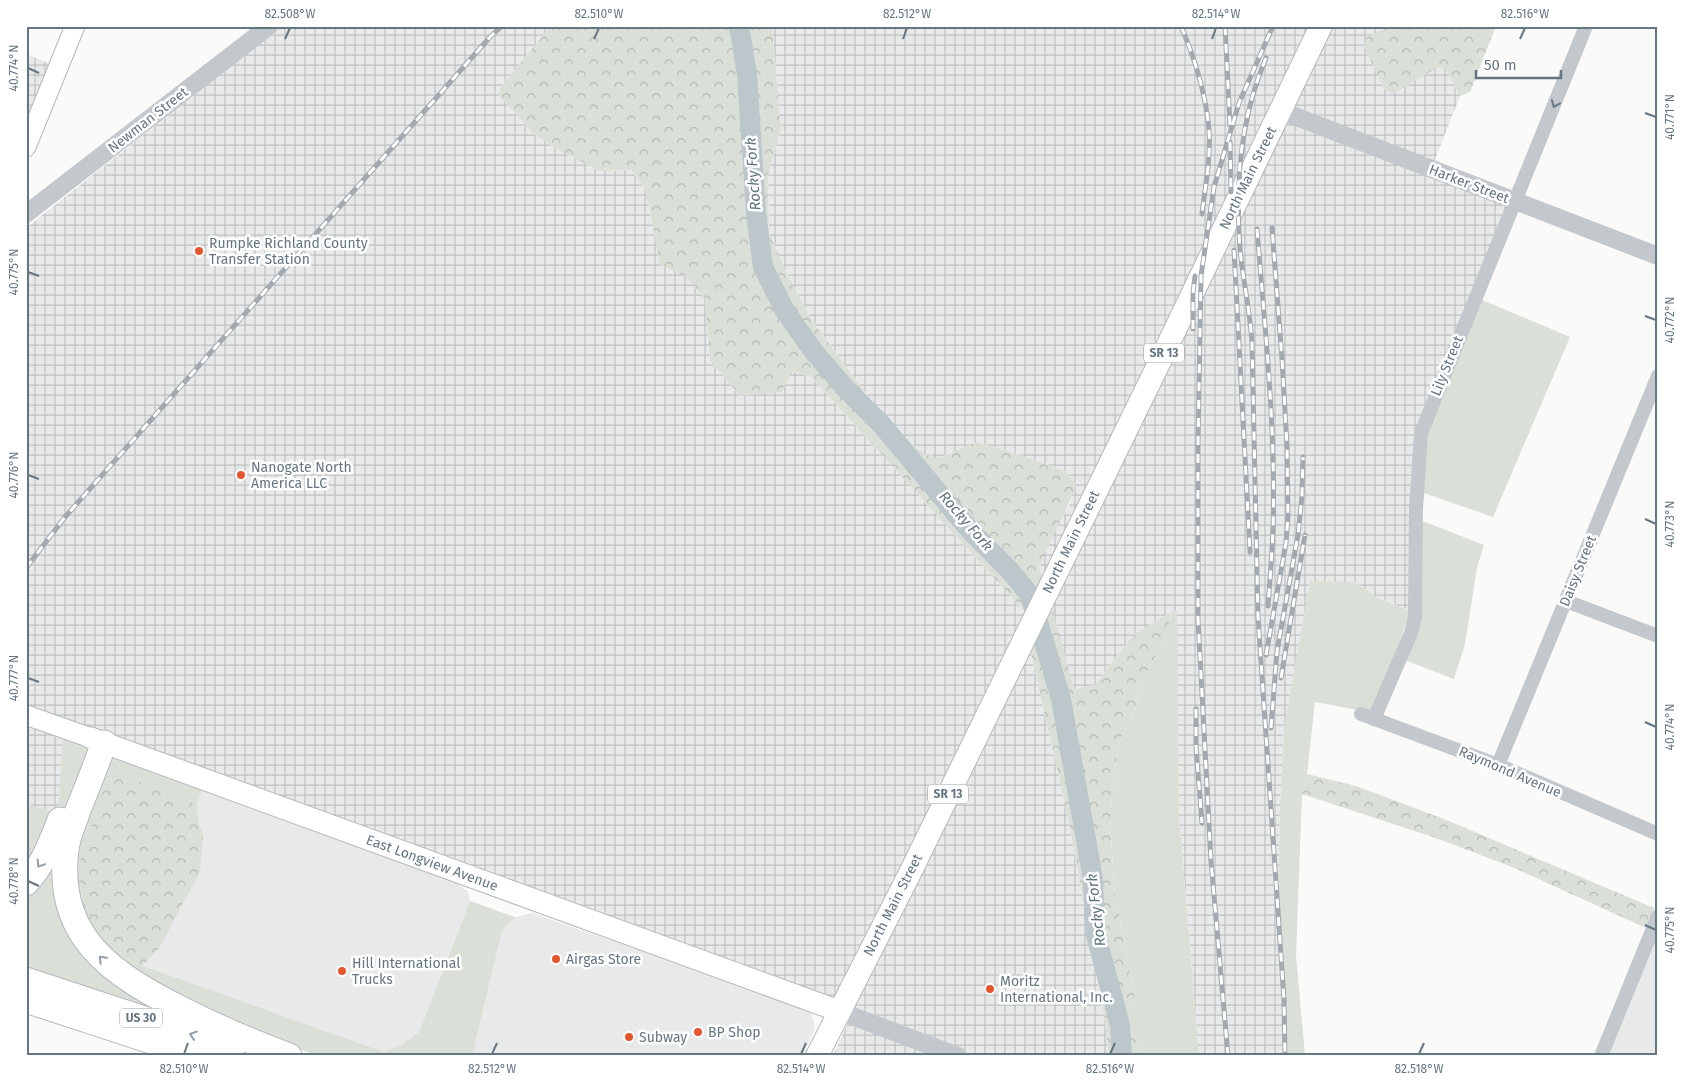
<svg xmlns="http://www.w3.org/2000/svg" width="1684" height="1082" viewBox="0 0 1684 1082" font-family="'Fira Sans',sans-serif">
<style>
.built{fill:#e8e9e9}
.industrial{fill:url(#industrial-grid)}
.grass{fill:#dadfd7}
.forest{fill:url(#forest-crowns)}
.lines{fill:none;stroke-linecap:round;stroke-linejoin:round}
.river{stroke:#bbc7cb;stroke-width:20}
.secondary-casing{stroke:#b3babf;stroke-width:21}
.primary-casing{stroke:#b5babe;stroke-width:23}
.trunk-casing{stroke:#b4b9bd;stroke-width:24}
.motorway-casing{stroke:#b4b9bd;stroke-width:27}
.minor{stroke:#c3c8cc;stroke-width:14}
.tertiary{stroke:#c3c8cc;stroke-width:18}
.secondary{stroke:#fff;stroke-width:19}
.primary{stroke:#fff;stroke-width:21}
.trunk{stroke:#fff;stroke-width:22}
.motorway{stroke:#fff;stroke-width:25}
.rail-casing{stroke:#a2aab0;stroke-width:5}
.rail{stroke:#fff;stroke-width:3;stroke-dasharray:9;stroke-linecap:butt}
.oneway{stroke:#6a7a87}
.oneway2{stroke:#939fa8}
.ticks{fill:none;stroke:#657683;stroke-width:2}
.poi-dot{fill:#e4572e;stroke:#fff;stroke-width:2}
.labels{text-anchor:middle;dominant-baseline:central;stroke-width:5;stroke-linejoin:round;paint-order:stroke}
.shield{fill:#fff;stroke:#939fa8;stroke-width:1}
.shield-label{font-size:12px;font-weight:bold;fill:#657683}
.street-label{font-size:14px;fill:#657683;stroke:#fff}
.poi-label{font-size:14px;fill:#657683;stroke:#fff;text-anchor:start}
.water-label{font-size:15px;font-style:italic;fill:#60757c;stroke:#fff}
.neatline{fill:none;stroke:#657683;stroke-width:2}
.ticks-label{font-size:12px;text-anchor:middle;fill:#657683}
</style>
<defs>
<pattern id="industrial-grid" width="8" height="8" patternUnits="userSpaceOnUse" patternTransform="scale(1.25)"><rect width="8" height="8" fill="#e8e9e9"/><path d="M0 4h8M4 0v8" fill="none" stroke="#c0c1c2"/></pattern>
<pattern id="forest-crowns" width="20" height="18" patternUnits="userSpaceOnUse" patternTransform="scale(1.25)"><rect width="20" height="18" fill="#dadfd7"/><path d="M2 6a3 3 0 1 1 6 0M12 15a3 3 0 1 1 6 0" fill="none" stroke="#b4b9b4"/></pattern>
</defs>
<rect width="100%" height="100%" fill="#fafaf8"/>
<path class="built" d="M203,788l251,92 14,12 2,9 -51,131 -19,14 -16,6 -241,-85 15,-17 45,-115 -4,-11 -2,-19z
M532,913l272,95 8,7 3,14 -13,27h-329l3,-16 26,-109 13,-14z
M1658,926v130h-58z"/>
<path class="industrial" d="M281,26h270l-51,62 -2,8 9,8 25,29 28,18 40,20 31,-1 15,21 14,73 25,12 20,23 5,62 30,35 53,-25 18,6 214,235 5,37 39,174 35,192 5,41h-276l22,-50 -365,-134 -423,-152 -4,18 -5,77 -32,-12v-575z
M772,26h618l-23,11 26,57 45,-28 9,5 13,25 -26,66 89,34 -99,250v47l-4,27 1,95 -43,-17 -23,-16h-45l-26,146 -4,76 -2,119 10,133h-89l-20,-241 -3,-204 -5,1 -38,23 -38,50 -21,4 -31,-111 -4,-9 7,-21 25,-46 -6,-31 -54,-19 -35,-10 -35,15 -14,-2 -14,-10 -37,-38 -64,-87 -27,-51 -16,-37 -1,-56 13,-47z
M26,54l25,10 -25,63z"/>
<path class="grass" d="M1480,299l90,38 -77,180 -69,-24v-47l5,-21z
M1420,520l64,25 -7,23 -12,76 -11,35 -47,-18 14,-46z
M1310,581l45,1 23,16 32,13 -15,45 -22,57 -58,-11 -8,72 -5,20 -6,161 9,101h-17l-10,-133 2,-119 4,-76z
M1177,611l2,204 20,241h-58l-3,-15 -13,-11 -2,-11 10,-8 2,-12 -21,-112 -4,-72 8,-71 19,-38 1,-19 22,-39 8,-19 3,-17z
M63,738l140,50 -6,17 -16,-9 -64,159 26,11 241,86 16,-6 19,-14 51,-131 45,16 -13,14 -26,109 -3,16h-156l-43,-17 -84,-19 -164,-53v-164l32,11z"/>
<path class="forest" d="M551,26h221l9,103 -13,47 1,56 16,37 27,51 64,87 37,38 14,10 14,2 35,-15 35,10 54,19 11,13c-9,30 -27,55 -37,85l4,9 -18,34 -214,-235 -18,-6 -12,21 -41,4 -30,-35 -5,-62 -20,-23 -25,-11 -14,-74 -15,-21 -31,1 -40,-20 -28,-18 -25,-29 -9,-8 2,-8z
M1390,26h106l-26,66 -10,4 -13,-25 -9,-4 -45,27 -9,-5 -20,-43 3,-9z
M1052,607l22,82 21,-4 38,-50 38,-23 -3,17 -8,19 -22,39 -1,19 -19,38 -8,71 4,72 21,112 -2,12 -9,8 1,11 13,11 3,15h-32l-5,-41 -35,-192 -39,-174z
M1307,774l49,12 88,33 210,89 -8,20 -134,-61 -79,-30 -131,-43z
M121,775l60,21 16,9 2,19 4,11 -3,37 -42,78 -15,16 -26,-11 -25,-24 -14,-27 -4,-25 33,-100z"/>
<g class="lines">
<path class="river" d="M739,26l8,48 9,139 7,54 22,44 29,41 32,37 36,36 86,103 43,44 19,23 31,104 32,180 2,53 25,93 2,31"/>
<defs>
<path id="secondary" d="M26,147l49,-121
M26,715l65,23"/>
<path id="primary" d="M91,738l748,273"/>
<path id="trunk" d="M817,1056l94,-185 251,-514 159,-331"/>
<path id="motorway" d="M104,743c-8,22 -17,45 -26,67 -4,13 -11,27 -12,40 -11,87 46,124 115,159 35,18 71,33 108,47
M26,883c17,-18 25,-40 34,-63
M26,980l206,68
M26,1000l171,56"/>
</defs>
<use href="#secondary" class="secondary-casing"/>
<use href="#primary" class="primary-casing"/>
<use href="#trunk" class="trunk-casing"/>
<use href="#motorway" class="motorway-casing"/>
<path class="minor" d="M1566,601l92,35
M1361,714l137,51 160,69
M1374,719l37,-86 4,-16 1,-108 5,-76 165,-407
M1498,765l160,-389
M1601,1056l57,-140"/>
<path class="tertiary" d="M1281,111l377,145
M26,214l243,-188
M839,1011l119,45"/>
<use href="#secondary" class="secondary"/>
<use href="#primary" class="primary"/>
<use href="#trunk" class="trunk"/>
<use href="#motorway" class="motorway"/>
<defs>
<path id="rail" d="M1181,26c14,33 25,69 28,104 2,28 -4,57 -7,84
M1225,26l5,99
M1266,58c-26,61 -31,125 -26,191 3,31 10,62 12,94l6,274 26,383 1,56
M1230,142l1,50
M1257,229c8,100 19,200 16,301 -1,25 -3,51 -5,76
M1234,250l16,302
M1193,329v-36l2,-17
M26,568l39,-51 426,-481 11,-10
M1266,655l20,-112 2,-27 -1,-70 -5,-87 -10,-131
M1281,678l24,-143
M1196,709v38l6,76
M1271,728l6,-77 21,-116 4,-39 1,-39
M1228,1056l-17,-195 -13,-242v-175l3,-168 13,-89 25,-84 34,-77"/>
</defs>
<use href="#rail" class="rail-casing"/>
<use href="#rail" class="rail"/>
</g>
<defs><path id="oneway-chevron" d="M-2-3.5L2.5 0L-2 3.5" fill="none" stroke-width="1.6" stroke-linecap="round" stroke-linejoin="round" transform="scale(1.25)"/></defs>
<use class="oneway" href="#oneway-chevron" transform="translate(1555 104) rotate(112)"/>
<g class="oneway2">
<use href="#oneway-chevron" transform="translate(40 864) rotate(122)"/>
<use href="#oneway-chevron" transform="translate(102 959) rotate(-134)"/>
<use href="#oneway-chevron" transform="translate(193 1035) rotate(-162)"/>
</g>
<path class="ticks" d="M285,39l5,-11M594,39l5,-11M903,39l4,-11M1212,39l4,-11M1520,39l5,-11M28,68l11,5M1645,113l11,4M28,272l11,4M1645,316l11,4M28,475l11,4M1645,519l11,5M28,678l11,4M1645,722l11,5M28,881l11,5M1645,925l11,5M184,1054l4,-11M492,1054l5,-11M801,1054l5,-11M1110,1054l5,-11M1419,1054l5,-11"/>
<g class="poi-dot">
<circle cx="199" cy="251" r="5"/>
<circle cx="241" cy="475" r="5"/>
<circle cx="556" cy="959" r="5"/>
<circle cx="342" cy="971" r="5"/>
<circle cx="990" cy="989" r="5"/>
<circle cx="698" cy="1032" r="5"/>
<circle cx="629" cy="1037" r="5"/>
</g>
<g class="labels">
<g class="shield">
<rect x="1144" y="343.5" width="40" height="19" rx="4"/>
<rect x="928" y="784.5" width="40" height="19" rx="4"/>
<rect x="120" y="1008.5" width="42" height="19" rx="4"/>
</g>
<g class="shield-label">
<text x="1164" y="353">SR 13</text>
<text x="948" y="794">SR 13</text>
<text x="141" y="1018">US 30</text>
</g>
<g class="street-label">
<text transform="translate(148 120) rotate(-38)">Newman Street</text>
<text transform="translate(1248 178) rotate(-64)">North Main Street</text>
<text transform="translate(1469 184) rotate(21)">Harker Street</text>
<text transform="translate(1447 366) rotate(-68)">Lily Street</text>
<text transform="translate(1071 542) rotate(-64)">North Main Street</text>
<text transform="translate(1578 571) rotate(-68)">Daisy Street</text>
<text transform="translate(1510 772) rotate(23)">Raymond Avenue</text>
<text transform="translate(432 863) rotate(20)">East Longview Avenue</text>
<text transform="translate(893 905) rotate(-63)">North Main Street</text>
</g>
<g class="poi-label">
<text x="209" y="243">Rumpke Richland County<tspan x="209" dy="16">Transfer Station</tspan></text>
<text x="251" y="467">Nanogate North<tspan x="251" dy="16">America LLC</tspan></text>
<text x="566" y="959">Airgas Store</text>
<text x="352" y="963">Hill International<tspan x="352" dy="16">Trucks</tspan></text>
<text x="1000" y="981">Moritz<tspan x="1000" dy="16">International, Inc.</tspan></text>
<text x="708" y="1032">BP Shop</text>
<text x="639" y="1037">Subway</text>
</g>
<g class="water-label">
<text transform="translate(753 174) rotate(-94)">Rocky Fork</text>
<text transform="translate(966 521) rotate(49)">Rocky Fork</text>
<text transform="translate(1096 910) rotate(-97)">Rocky Fork</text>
</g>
</g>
<rect width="1684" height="1082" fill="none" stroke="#ffffff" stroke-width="55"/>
<path d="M1476 70v8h85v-8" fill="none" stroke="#657683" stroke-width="2.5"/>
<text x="1484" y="70" font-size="15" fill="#657683" stroke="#ffffff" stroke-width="4" paint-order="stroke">50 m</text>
<rect x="28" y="28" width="1628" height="1026" class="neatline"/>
<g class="ticks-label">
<text x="290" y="18">82.508°W</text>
<text x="599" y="18">82.510°W</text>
<text x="907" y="18">82.512°W</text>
<text x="1216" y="18">82.514°W</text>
<text x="1525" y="18">82.516°W</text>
<text transform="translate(14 68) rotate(-90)" y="4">40.774°N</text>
<text transform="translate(1670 117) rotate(-90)" y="4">40.771°N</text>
<text transform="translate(14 272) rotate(-90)" y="4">40.775°N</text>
<text transform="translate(1670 320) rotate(-90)" y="4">40.772°N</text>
<text transform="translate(14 475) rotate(-90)" y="4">40.776°N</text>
<text transform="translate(1670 524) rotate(-90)" y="4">40.773°N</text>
<text transform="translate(14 678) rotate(-90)" y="4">40.777°N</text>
<text transform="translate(1670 727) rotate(-90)" y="4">40.774°N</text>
<text transform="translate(14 881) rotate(-90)" y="4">40.778°N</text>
<text transform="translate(1670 930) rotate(-90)" y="4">40.775°N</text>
<text x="184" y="1073">82.510°W</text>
<text x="492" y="1073">82.512°W</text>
<text x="801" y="1073">82.514°W</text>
<text x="1110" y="1073">82.516°W</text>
<text x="1419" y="1073">82.518°W</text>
</g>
</svg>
